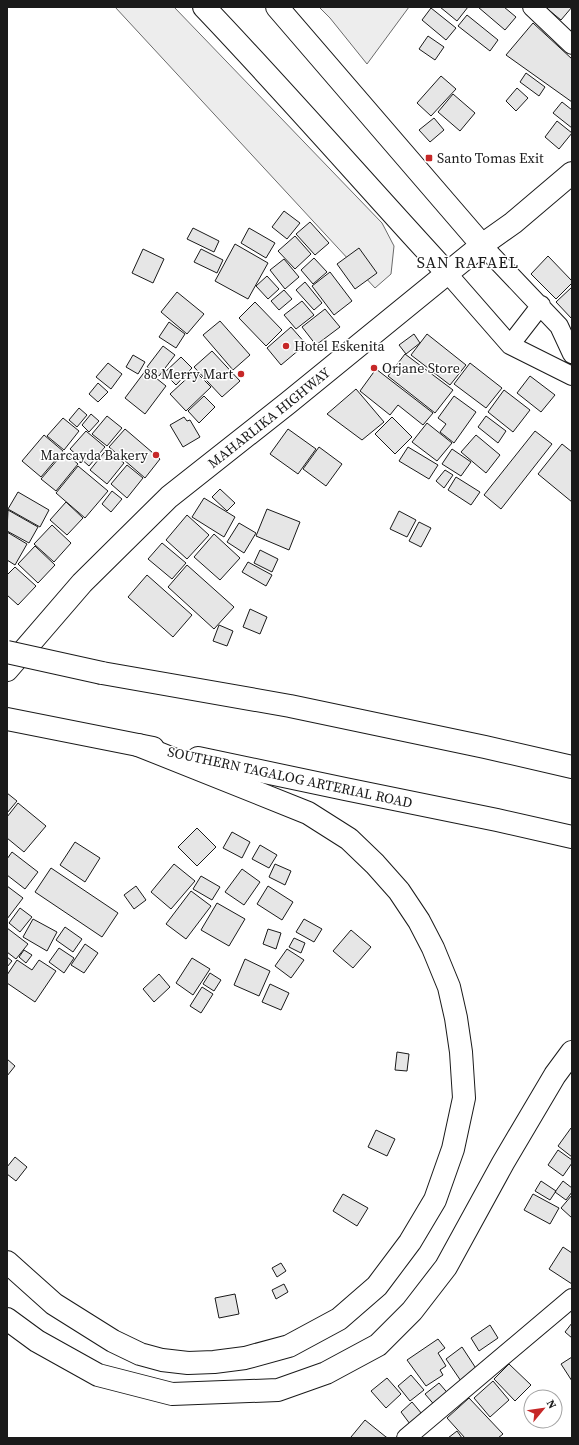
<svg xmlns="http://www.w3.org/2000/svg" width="579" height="1445" viewBox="0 0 579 1445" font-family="'Source Serif 4',serif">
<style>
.green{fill:#ededed;stroke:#6a6a6a}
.building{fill:#e6e6e6;stroke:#1a1a1a}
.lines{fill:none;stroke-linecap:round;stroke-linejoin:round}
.street-casing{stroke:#1a1a1a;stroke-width:20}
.highway-casing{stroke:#1a1a1a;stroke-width:24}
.street{stroke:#fff;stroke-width:18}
.highway{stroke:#fff;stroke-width:22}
.highway-bridge-casing{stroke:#1a1a1a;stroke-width:24;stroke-linecap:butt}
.highway-bridge{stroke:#fff;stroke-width:22}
.poi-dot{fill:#c62828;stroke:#fff;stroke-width:1.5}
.labels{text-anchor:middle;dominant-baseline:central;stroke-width:3;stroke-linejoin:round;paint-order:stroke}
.poi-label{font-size:14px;fill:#1a1a1a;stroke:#fff;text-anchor:start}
.street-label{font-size:14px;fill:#1a1a1a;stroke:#fff}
.quarter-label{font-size:16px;letter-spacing:1px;fill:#1a1a1a;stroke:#fff}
</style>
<rect width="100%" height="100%" fill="#fff"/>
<path class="green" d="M115,7h59l208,216 12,23 -3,28 -16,14z
M319,7h90l-42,57 -37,-46z"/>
<path class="building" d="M440,7h28l-11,14z
M478,7h26l12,10 -11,13z
M545,7h27l-11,13z
M431,8l25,20 -10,12 -24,-20z
M467,15l31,25 -8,11 -32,-25z
M533,23l39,36v43l-66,-47z
M428,36l16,11 -9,13 -16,-11z
M526,73l19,14 -6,9 -19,-14z
M441,76l15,13 -25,27 -14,-13z
M517,88l11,10 -12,13 -10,-10z
M453,94l22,19 -15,18 -22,-19z
M562,102l10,8v18l-19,-15z
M434,118l10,12 -14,12 -11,-12z
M557,121l15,12 -13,16 -14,-12z
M284,211l16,12 -13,16 -15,-12z
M310,222l19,21 -14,12 -19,-21z
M193,228l26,13 -5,11 -27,-13z
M249,228l26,15 -9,15 -25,-15z
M295,236l16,18 -16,15 -17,-18z
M235,244l33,19 -20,36 -33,-18z
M359,248l18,25 -22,16 -18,-25z
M143,249l21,10 -11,24 -21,-10z
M201,249l22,11 -6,13 -23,-11z
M548,256l24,25v2l-16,16 -25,-25z
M314,258l13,14 -14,12 -12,-14z
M284,259l15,18 -14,12 -15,-19z
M330,272l22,29 -18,14 -22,-29z
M267,276l12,13 -11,10 -12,-13z
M305,282l17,21 -8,7 -18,-20z
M572,287v32l-16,-17z
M284,290l8,9 -13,11 -8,-9z
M177,292l27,22 -17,20 -26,-22z
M302,301l12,14 -18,14 -12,-14z
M255,302l27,28 -16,16 -27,-28z
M325,309l15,18 -24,18 -14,-18z
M220,321l30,34 -17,15 -30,-35z
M169,322l16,12 -9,14 -17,-11z
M291,327l15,17 -25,21 -14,-17z
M414,334l6,9 -14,11 -7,-9z
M427,334l39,31 -16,20 -39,-30z
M163,346l12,9 -16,21 -12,-9z
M212,351l28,30 -18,16 -28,-30z
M405,354l48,36 -18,23 -47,-37z
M133,355l12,7 -7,12 -12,-7z
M181,357l11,11 -16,17 -12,-12z
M108,363l14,11 -11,15 -15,-12z
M470,363l32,25 -16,20 -32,-24z
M376,369l57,44 -10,12 -25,-20 -8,10 -30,-24z
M146,370l20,16 -21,28 -20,-16z
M195,371l16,16 -25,24 -16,-17z
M530,376l25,19 -14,17 -24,-19z
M98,383l10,9 -10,10 -9,-8z
M356,389l28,33 -22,18 -35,-26z
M504,390l26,20 -17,22 -25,-20z
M204,396l11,11 -16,16 -11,-12z
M454,396l22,16 -22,31 -14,-11 6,-8 -8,-6z
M79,408l8,7 -10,12 -8,-7z
M91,414l8,7 -10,11 -7,-7z
M107,416l15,12 -15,18 -15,-12z
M486,416l20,15 -8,12 -20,-16z
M184,417l3,4 3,-1 10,17 -17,10 -13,-22z
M392,417l20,20 -17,17 -20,-20z
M63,418l16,13 -15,19 -17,-14z
M427,423l25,20 -15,18 -25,-19z
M125,429l35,30 -15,19 -36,-31z
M288,429l28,20 -18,25 -28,-20z
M86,431l19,16 -16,19 -19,-17z
M535,431l17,13 -51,65 -17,-14z
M44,435l19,16 -22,26 -19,-16z
M476,435l24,20 -14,18 -25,-21z
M562,444l10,8v50l-34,-28z
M319,447l23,17 -16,22 -23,-17z
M408,447l30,18 -9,14 -30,-18z
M107,449l17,14 -17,21 -17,-14z
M452,449l19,13 -10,14 -19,-12z
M64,452l14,12 -22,27 -15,-12z
M127,465l16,13 -16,20 -16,-14z
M78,466l30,25 -23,27 -29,-25z
M445,470l8,5 -9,13 -8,-7z
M456,477l24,15 -9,13 -23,-15z
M220,489l15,14 -8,8 -15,-14z
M112,491l10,8 -11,13 -9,-8z
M18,492l31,18 -9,17 -32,-18z
M204,498l31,19 -11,20 -32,-20z
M66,502l17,16 -16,17 -17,-15z
M267,509l33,13 -11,28 -33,-14z
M8,510l30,17 -9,16 -22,-12z
M399,511l17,9 -9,17 -17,-8z
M187,515l22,20 -22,24 -21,-19z
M419,522l12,6 -10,19 -12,-6z
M239,523l17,10 -12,20 -17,-11z
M52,525l19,18 -17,19 -20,-18z
M7,532l20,12 -12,21 -8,-5z
M214,534l26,24 -20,22 -26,-23z
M162,543l24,20 -14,16 -24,-20z
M35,546l20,19 -17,18 -20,-19z
M260,550l18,9 -6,13 -18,-9z
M248,562l24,13 -6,11 -24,-14z
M187,565l47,42 -20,22 -46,-42z
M15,567l21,19 -18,19 -11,-10v-20z
M147,575l45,40 -19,22 -45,-40z
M250,609l17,8 -7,17 -17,-7z
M219,625l14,6 -6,15 -14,-5z
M7,793l10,8 -10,12z
M18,803l28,23 -22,26 -17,-14v-21z
M197,828l19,19 -19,19 -19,-19z
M232,832l18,10 -8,16 -19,-10z
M75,842l25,16 -15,24 -25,-17z
M260,845l17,10 -8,13 -17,-9z
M12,852l26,20 -13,17 -18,-14v-16z
M174,864l21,17 -24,28 -20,-17z
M275,864l16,7 -6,14 -16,-8z
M51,868l67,45 -16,24 -67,-45z
M242,869l18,13 -16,23 -19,-13z
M201,876l19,11 -8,13 -19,-11z
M7,886l16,12 -16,21z
M136,886l10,14 -12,9 -10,-14z
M268,886l25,16 -11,18 -25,-16z
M191,891l20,15 -25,33 -20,-15z
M217,903l28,16 -16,27 -28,-16z
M20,908l12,9 -12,15 -11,-9z
M33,919l24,13 -10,19 -24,-14z
M304,919l18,10 -8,13 -18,-10z
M65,927l17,12 -9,13 -17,-12z
M7,928l21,16 -12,15 -9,-7z
M268,929l13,4 -5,16 -13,-5z
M351,930l20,17 -18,21 -20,-17z
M294,938l11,5 -4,10 -12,-6z
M85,944l13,9 -14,20 -13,-8z
M59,948l15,10 -10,15 -15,-11z
M287,949l17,11 -13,18 -16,-12z
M24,950l8,5 -6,8 -7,-6z
M7,957l5,4 -5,6z
M192,958l18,11 -17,26 -17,-12z
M245,959l25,12 -11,25 -25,-11z
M17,960l15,10 7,-10 17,11 -21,31 -28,-19v-8z
M210,973l11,7 -7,11 -11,-7z
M159,974l11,13 -16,15 -11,-13z
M270,984l19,9 -8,17 -19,-8z
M202,987l11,7 -12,19 -11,-7z
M397,1052l12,2 -2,17 -12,-1z
M7,1059l8,7 -8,10z
M571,1128l1,1v28l-14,-11z
M376,1130l19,9 -8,17 -19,-9z
M558,1150l14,10v3l-9,13 -15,-11z
M15,1157l12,10 -11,14 -9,-7v-7z
M541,1181l15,10 -6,9 -15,-9z
M563,1181l9,7v4l-6,8 -11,-8z
M343,1194l25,14 -11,18 -24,-15z
M533,1194l26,14 -9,16 -26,-14z
M572,1195v23l-11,-10z
M563,1247l9,6v31l-23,-15z
M281,1263l5,8 -9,6 -5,-9z
M284,1284l4,8 -12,7 -4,-9z
M235,1294l4,20 -20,4 -4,-20z
M572,1323v15l-7,-6z
M490,1325l8,13 -19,13 -8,-13z
M438,1339l7,9 -7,5 8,13 -6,4 3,5 -17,11 -19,-26z
M462,1347l17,26 -16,11 -17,-25z
M572,1357v24l-11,-17z
M509,1364l22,21 -16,16 -21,-22z
M411,1375l13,15 -14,11 -12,-15z
M387,1378l14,16 -15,14 -15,-17z
M493,1381l16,19 -19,17 -16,-19z
M439,1383l12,14 -14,11 -12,-14z
M469,1398l34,36 -5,4h-33l-18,-20z
M412,1402l10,12 -12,10 -9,-12z
M365,1420l21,17 2,1h-36l-1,-1z
M457,1431l5,7h-14z"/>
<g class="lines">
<defs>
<path id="street" d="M532,7l40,38
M482,245l77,81 13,28
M448,274l62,71 62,31
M510,345l31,-40
M406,1438l166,-140"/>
<g id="highway">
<path d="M204,7c83,87 162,178 244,267"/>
<path d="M277,7l205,238"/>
<path id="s1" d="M7,670l75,-87 87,-86 119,-94 194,-158 31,-22 59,-50"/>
<path d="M102,673l188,33 195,41 87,20"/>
<path d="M7,719l146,29"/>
<path d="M198,758l147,31 152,31 75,17"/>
<path d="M7,1262l47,42 59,37 27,13 22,6 26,3 26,-1 31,-4 44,-12 50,-27 38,-33 33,-44 25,-42 18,-51 11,-51 -3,-46 -5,-34 -7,-31 -16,-39 -14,-27 -20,-30 -24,-27 -26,-25 -41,-26 -170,-68"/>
<path d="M7,1319l30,22 61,34 74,19 106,-4 48,-17 52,-28 34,-34 34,-44 57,-104 52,-88 17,-23"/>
</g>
</defs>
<use href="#street" class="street-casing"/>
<use href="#highway" class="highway-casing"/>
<use href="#street" class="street"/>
<use href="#highway" class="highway"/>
<defs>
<path id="highway-bridge" d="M7,652l95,21"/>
</defs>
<use href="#highway-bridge" class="highway-bridge-casing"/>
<use href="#highway-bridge" class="highway-bridge"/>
</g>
<g class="poi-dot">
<rect x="425" y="154" width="8" height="8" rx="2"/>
<circle cx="286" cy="346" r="4"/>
<circle cx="374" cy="368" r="4"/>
<circle cx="241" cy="374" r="4"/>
<circle cx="156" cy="455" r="4"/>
</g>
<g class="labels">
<g class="poi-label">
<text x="437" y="158">Santo Tomas Exit</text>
<text x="294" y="346">Hotel Eskenita</text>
<text x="382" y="368">Orjane Store</text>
<text x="233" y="374" text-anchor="end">88 Merry Mart</text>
<text x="148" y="455" text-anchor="end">Marcayda Bakery</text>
</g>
<g class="street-label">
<text stroke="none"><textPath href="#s1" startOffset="365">MAHARLIKA HIGHWAY</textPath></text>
<text transform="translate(290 777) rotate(12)">SOUTHERN TAGALOG ARTERIAL ROAD</text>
</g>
<g class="quarter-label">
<text x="468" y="262">SAN RAFAEL</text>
</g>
</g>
<rect width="579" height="1445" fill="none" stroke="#1a1a1a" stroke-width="16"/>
<g transform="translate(543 1409) rotate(61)"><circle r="19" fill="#ffffff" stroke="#a3a3a3"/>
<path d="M0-3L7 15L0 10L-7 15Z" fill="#c62828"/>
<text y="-6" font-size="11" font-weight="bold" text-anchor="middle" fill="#1a1a1a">N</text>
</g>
</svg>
